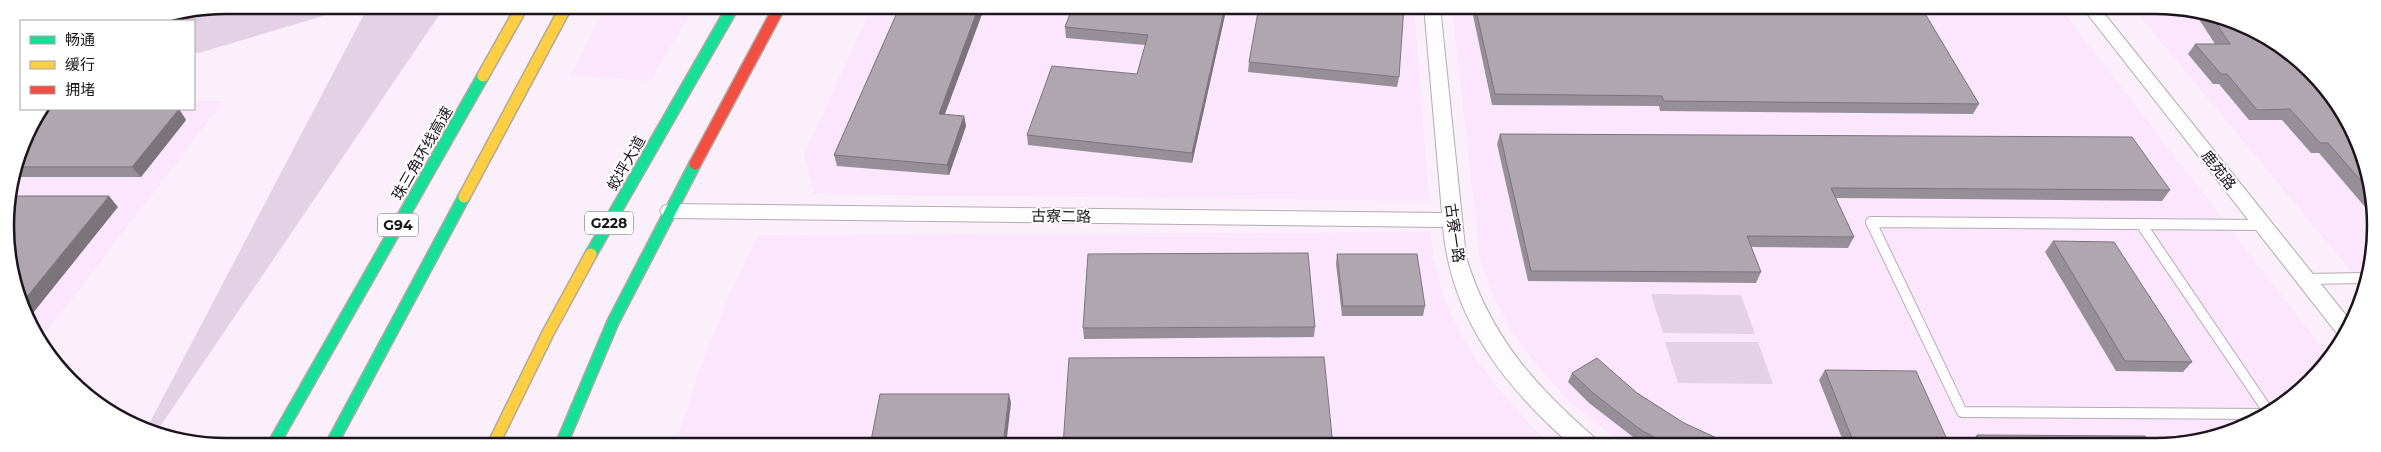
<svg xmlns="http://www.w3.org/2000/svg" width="2381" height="452" viewBox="0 0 2381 452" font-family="Montserrat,'Noto Sans SC',sans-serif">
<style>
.built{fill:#fce6fd}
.green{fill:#e4d1e5}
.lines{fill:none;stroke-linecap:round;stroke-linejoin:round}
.lane-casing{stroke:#b4abb4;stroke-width:12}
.street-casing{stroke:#b4abb4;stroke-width:2}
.fast-casing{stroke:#b0a8a1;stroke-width:14}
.slow-casing{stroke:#b0a8a1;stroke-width:14}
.jam-casing{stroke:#b0a8a1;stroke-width:14}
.lane{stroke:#fefdfe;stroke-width:10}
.street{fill:#fefdfe;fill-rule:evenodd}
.fast{stroke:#16e098;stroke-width:11}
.slow{stroke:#ffcf43;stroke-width:11}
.jam{stroke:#f24e42;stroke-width:11}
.wall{fill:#978f97}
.shaded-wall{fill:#7b747b}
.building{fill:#b0a6b0;stroke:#7b747b}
.labels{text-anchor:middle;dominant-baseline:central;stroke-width:4;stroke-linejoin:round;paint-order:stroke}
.shield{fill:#fff;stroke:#615a61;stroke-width:1}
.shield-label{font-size:14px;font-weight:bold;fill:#1d141d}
.street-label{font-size:15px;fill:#1d141d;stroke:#fff}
.rim{fill:none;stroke:#1d141d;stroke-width:2.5}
</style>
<rect width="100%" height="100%" fill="#faeffa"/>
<path class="built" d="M607,5h89l-46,76 -80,-5z
M872,6h542l15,195 -615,-7 -10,-39z
M1452,6l608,1 269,350 -18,25 -71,48 -70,17 -545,-1 -53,-42 -34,-37 -27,-37 -19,-37 -12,-36z
M2132,7h52l81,27 103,135 6,86 -10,32z
M194,101h30l-183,238 -24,-42 -12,-85 17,-71 22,-32h150z
M1431,232l2,25 11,42 21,43 30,43 38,43 21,18 -879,-1 24,-74 28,-71 31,-65z"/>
<path class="green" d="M226,5h134l-161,48 -5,-1v-31h-50z
M369,5h77l-289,426 -10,-3z
M1651,294l90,1 14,39 -92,-1z
M1665,342h93l15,42 -95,-1z"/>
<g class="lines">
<defs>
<path id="lane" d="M2141,224l127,187
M2262,225l-391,-3 91,190 302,2
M2305,279l62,-1"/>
<path id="street" d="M1424,6h16l26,251c24,79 69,129 130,182l4,7h-28c-67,-59 -121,-127 -129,-219l-773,-9 -7,-2 -3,-5 3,-5 7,-2 772,9z
M2082,7h17l254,317 -11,16z"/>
<path id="fast" d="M591,254l143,-249
M273,445l210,-369
M331,445l133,-248
M561,445l52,-123 82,-158"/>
<path id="slow" d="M483,76l40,-71
M464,197l103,-192
M493,445l55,-112 43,-79"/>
<path id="jam" d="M695,164l85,-158"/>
</defs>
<use href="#lane" class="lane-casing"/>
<use href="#street" class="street-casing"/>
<use href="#fast" class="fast-casing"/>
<use href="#slow" class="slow-casing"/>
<use href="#jam" class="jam-casing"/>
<use href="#lane" class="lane"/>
<use href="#street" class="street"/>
<use href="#fast" class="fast"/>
<use href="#slow" class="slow"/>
<use href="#jam" class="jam"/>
</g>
<path class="wall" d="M900,6h85l-40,108 19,2 2,10 -17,49 -112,-9 -3,-11z
M1073,6h154l-35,157 -164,-18 -1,-10 110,-61 8,-29 -79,-7 -1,-11z
M1471,6l450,1 58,97 -6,10 -313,-3 -1,-5 -167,-1z
M2193,10l72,24 103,135 3,45 -52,-61h-8l-29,-33h-33l-30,-36h-6l-25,-30 7,-10h20z
M1249,62l150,15 -2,10 -149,-15z
M179,109l7,11 -45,57h-127l8,-36z
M1500,134l670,56 -8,11 -326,-3 18,39 -6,11 -97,-1 10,25 -5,11 -228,-2 -31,-137z
M2053,241l139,121 -9,10 -67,-1 -71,-119z
M1337,254l88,52 -2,10h-81l-6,-52z
M1315,327l-1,10 -230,2 -1,-11z
M1825,370l125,76h-105l-26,-66z
M1572,373l65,20 47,30 50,23h-86l-11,-6 -48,-37 -21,-21z
M1977,435l174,11h-181l-1,-2z
M2178,436h35l-45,10z"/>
<path class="shaded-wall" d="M979,6h6l-44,118 -2,-10z
M1225,6h2l-35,157v-10z
M179,109l7,11 -45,57 -9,-10z
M964,116l2,10 -17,49 -2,-10z
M109,196l9,11 -89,111 -8,-14z
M1009,394l2,9 -5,43h-3z"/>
<path class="building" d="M900,6h79l-40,108 25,2 -17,49 -113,-10z
M1073,6h152l-33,147 -165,-18 25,-69 85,8 11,-39 -83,-8z
M1259,6h145l-5,71 -150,-15z
M1475,6l446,1 58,97 -315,-3 -2,-5 -167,-2z
M2211,16l54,18 65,57 38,78 2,22 -42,-48h-8l-30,-34 -33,1 -30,-36h-6l-26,-30h35z
M43,109h136l-47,58h-116l6,-26z
M1500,134l632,3 38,53 -339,-2 23,49 -107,-1 14,36 -230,-1z
M9,196h100l-88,108 -4,-7 -12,-85z
M2053,241l61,1 78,120 -67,-1z
M1308,253l7,74 -232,1 5,-74z
M1337,254h80l8,52h-82z
M1324,357l9,89h-270l6,-88z
M1597,358l40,35 47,30 50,23h-64l-29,-16 -48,-37 -21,-20z
M1825,370l91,1 34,75h-95z
M880,394h129l-6,52h-133z
M1977,435l168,1 6,10h-169z
M2178,436h35l-31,8z"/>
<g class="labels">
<g class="shield">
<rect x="585" y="211.5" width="48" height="23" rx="4"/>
<rect x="378" y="213.5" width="40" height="23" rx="4"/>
</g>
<g class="shield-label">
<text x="609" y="223">G228</text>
<text x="398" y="225">G94</text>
</g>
<g class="street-label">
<text transform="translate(422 153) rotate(-60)">珠三角环线高速</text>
<text transform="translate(626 163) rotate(-60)">蛟坪大道</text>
<text transform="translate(2219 170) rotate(52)">鹿苑路</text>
<text transform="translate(1061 216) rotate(1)">古寮二路</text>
<text transform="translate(1455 233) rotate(82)">古寮一路</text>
</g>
</g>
<path d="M0 0H2381V452H0ZM226 14H2155A212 212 0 0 1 2367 226V226A212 212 0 0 1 2155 438H226A212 212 0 0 1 14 226V226A212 212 0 0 1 226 14Z" fill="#fff" fill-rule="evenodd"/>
<path class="rim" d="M226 14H2155A212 212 0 0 1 2367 226V226A212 212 0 0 1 2155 438H226A212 212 0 0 1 14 226V226A212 212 0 0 1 226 14Z"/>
<rect x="20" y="20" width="175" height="90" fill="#ffffff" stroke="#a5a1a5"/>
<rect x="30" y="36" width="25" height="8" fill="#16e098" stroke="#a5a1a5"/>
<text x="65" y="45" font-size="15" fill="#1d141d">畅通</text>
<rect x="30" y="61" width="25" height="8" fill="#ffcf43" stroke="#a5a1a5"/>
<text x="65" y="70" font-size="15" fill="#1d141d">缓行</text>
<rect x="30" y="86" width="25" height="8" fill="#f24e42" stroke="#a5a1a5"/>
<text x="65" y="95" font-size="15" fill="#1d141d">拥堵</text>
</svg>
